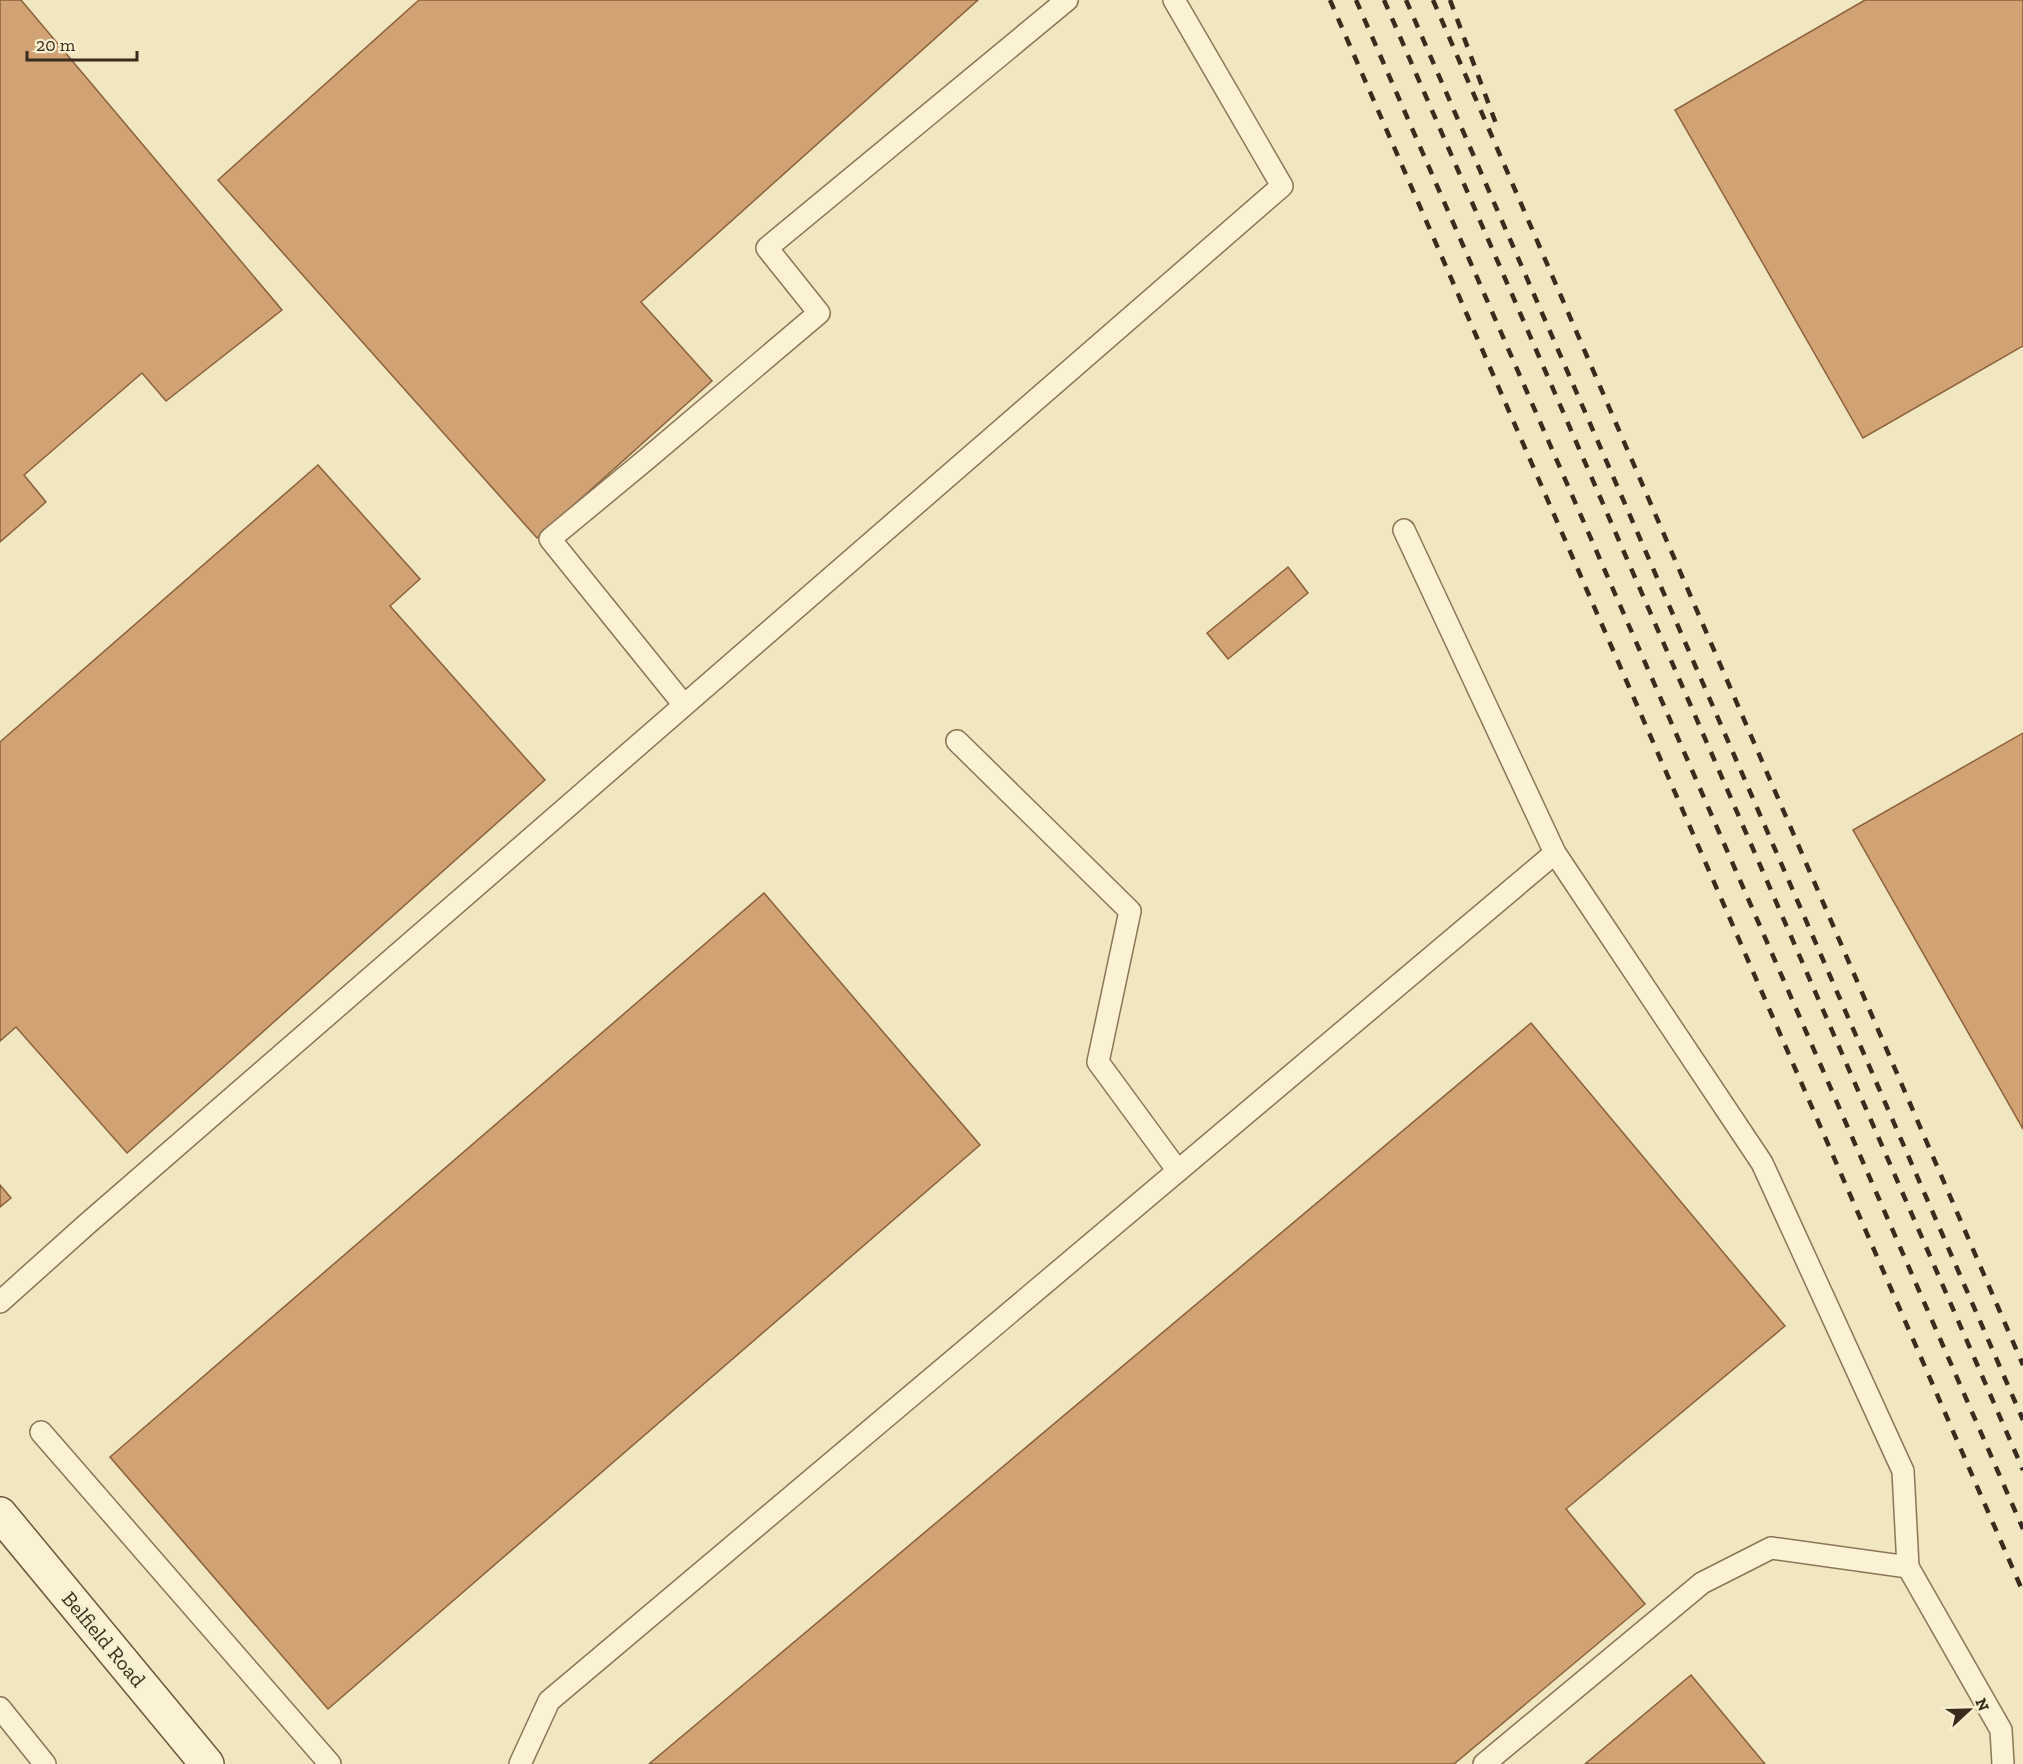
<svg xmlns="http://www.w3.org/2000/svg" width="2023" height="1764" viewBox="0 0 2023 1764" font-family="'Zilla Slab',serif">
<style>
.building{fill:#d1a273;stroke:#8b613b;stroke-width:1.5}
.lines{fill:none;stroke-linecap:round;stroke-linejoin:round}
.service-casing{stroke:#8a7657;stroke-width:24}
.secondary-casing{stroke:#6c573a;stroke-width:36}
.service{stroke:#fbf2d3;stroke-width:21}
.secondary{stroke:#fbf2d3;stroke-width:33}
.rail{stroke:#392c1c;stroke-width:4.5;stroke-dasharray:10 10;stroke-linecap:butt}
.labels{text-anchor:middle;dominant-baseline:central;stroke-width:6;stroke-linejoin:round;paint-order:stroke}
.street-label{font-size:21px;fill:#392c1c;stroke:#f7efd0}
</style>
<rect width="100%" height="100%" fill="#f0e6c0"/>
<path class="building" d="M0,0h21l261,310 -116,91 -24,-28 -118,102 22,27 -46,40z
M419,0h559l-337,302 71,79 -175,157 -319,-358z
M1865,0h158v346l-160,92 -188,-328z
M318,465l102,114 -30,27 155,174 -418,373 -111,-126 -16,14v-299z
M1288,567l20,26 -80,66 -21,-26z
M2023,733v396l-170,-299z
M764,893l216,252 -652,564 -218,-252z
M1531,1023l254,303 -219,183 79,95 -191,160h-805z
M0,1185l11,13 -11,9z
M1691,1675l74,89h-180z"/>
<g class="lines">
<defs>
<path id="service" d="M1404,530l151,323
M684,705l-134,-166 98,-81 171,-145 -52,-65 300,-248
M957,741l173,170 -32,151 80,109
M0,1302l87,-78 1195,-1038 -108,-186
M41,1432l289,332
M0,1708l45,56
M520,1764l29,-63 1006,-848 207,310 141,308 5,96
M1484,1764l218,-181 69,-35 137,19 93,163 2,34"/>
<path id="secondary" d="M0,1514l207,250"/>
</defs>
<use href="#service" class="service-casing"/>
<use href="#secondary" class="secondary-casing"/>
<use href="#service" class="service"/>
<use href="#secondary" class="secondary"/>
<path class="rail" d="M1330,0l693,1592
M1356,0l667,1529
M1384,0l639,1470
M1406,0l617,1420
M1433,0l590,1365
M1450,0l48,129"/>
</g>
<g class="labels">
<g class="street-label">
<text transform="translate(104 1639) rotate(50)">Belfield Road</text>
</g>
</g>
<g transform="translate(1969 1710) rotate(68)" stroke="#f7efd0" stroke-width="4.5" paint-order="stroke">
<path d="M0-4.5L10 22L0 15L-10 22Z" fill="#392c1c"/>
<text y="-9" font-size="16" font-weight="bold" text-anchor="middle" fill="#392c1c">N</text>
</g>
<path d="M27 51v9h110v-9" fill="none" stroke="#392c1c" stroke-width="3"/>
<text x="36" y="51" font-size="18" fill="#392c1c" stroke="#f7efd0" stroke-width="4.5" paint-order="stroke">20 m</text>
</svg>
